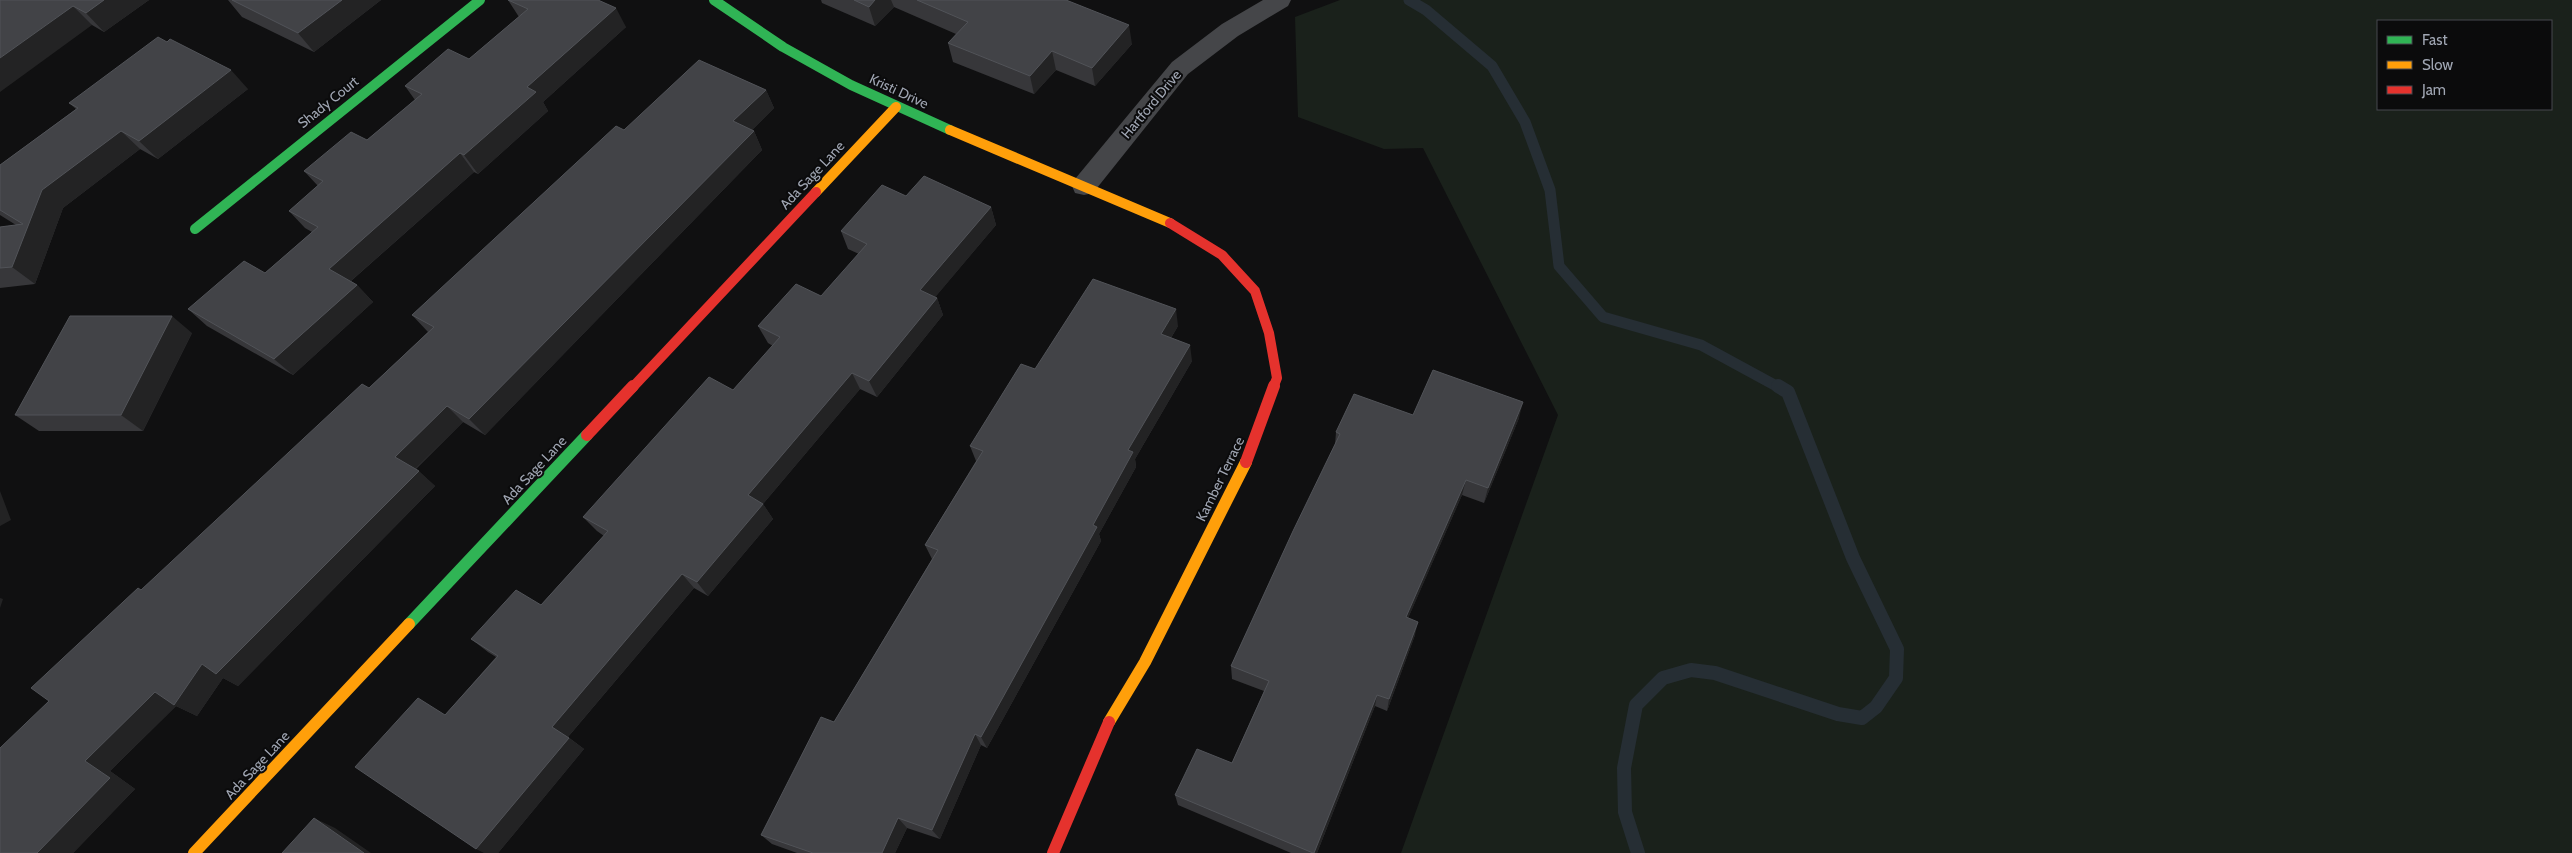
<svg xmlns="http://www.w3.org/2000/svg" width="2572" height="853" viewBox="0 0 2572 853" font-family="Cabin,sans-serif">
<style>
.green{fill:#1a211b;fill-rule:evenodd}
.lines{fill:none;stroke-linecap:round;stroke-linejoin:round}
.stream-far1{stroke:#262e34;stroke-width:11}
.stream{stroke:#262e34;stroke-width:14}
.street{fill:#454649;fill-rule:evenodd}
.fast-far1{stroke:#30b455;stroke-width:10}
.fast{stroke:#30b455;stroke-width:12}
.slow-far1{stroke:#ff9f0a;stroke-width:10}
.slow{stroke:#ff9f0a;stroke-width:12}
.jam-far1{stroke:#e5322d;stroke-width:10}
.jam{stroke:#e5322d;stroke-width:12}
.wall{fill:#37373a}
.shaded-wall{fill:#232324}
.building{fill:#424347;stroke:#515358}
.labels{text-anchor:middle;dominant-baseline:central;stroke-width:4;stroke-linejoin:round;paint-order:stroke}
.street-label{font-size:14px;fill:#a0a6b3;stroke:#0b0b0c}
</style>
<rect width="100%" height="100%" fill="#101011"/>
<path class="green" d="M1340,0h1232v853h-1171l157,-438 -135,-267 -39,1 -86,-32 -3,-100zM2551,21v88h-173v-88z"/>
<g class="lines">
<path class="stream-far1" d="M1409,0l17,10 66,56 33,56 25,68 9,76 44,51 98,28 79,43"/>
<path class="stream" d="M1638,853l-13,-41 -1,-44 12,-63 27,-27 28,-8 24,3 123,41 24,4 14,-11 20,-29 1,-29 -44,-91 -65,-166 -10,-6"/>
<path class="street" d="M1263,0h28l-3,6 -50,30 -50,38 -95,119 -9,2 -9,-2 -3,-7 3,-7 97,-117 50,-38z"/>
<path class="fast-far1" d="M714,0l69,47 68,38 99,45
M195,229l285,-229"/>
<path class="fast" d="M409,624l178,-189"/>
<path class="slow-far1" d="M950,130l220,93
M816,192l80,-85"/>
<path class="slow" d="M1109,722l36,-60 101,-200
M194,853l215,-229"/>
<path class="jam-far1" d="M1170,223l52,32 33,36 14,42 8,45 -4,10
M632,388l184,-196"/>
<path class="jam" d="M587,435l46,-49
M1246,462l28,-76
M1053,853l56,-131"/>
</g>
<path class="wall" d="M0,0h149l-45,32 -12,-7z
M228,0h153l-67,52 -72,-35z
M508,0l118,27 -83,75 5,9 -70,63 -4,-2 -123,109 6,4 16,17 -80,73 -86,-49 -19,-17 77,-36 47,-41 -7,-4 -16,-17 29,-25 -14,-15 63,-31 48,-40 -10,-14 64,-27 50,-42z
M821,0h245l66,44 -37,42 -39,-16 -22,24 -81,-32 -5,-19 8,-9 -62,-27 -19,19 -53,-23z
M248,89l-90,70 -18,-10 -77,59 -28,76 -35,4v1v-62l16,-2 -16,-10v-50l76,-56 -7,-6z
M766,90l8,18 -22,22 2,1 8,19 -277,285 -22,-13 -47,47 19,17 -197,200 -15,-8 -26,38 -21,-10 -66,65 25,18 -62,64 -24,-152 92,-111 228,-202 59,-56 -16,-17 212,-185z
M906,196l85,11 5,18 -61,72 2,1 6,17 -66,82 -17,-8 -97,115 10,15 -65,77 -14,-8 -126,149 16,12 -86,104h-14l-39,-138 51,-58 -8,-5 -17,-13 70,-34 63,-69 -7,-5 -14,-14 150,-127 40,-44 -5,-3 -10,-17 63,-30 38,-42 -11,-5 -7,-18z
M1178,326l-7,12 21,23 -57,98 1,8 -37,67 2,7 -114,207 -6,-3 -41,94 -33,-11 -12,25h-98l-25,-9 -11,-9 73,-113 98,-163 -7,-14 51,-84 -6,-15 65,-77z
M192,333l-49,98h-104l-24,-16z
M1413,415l106,3 -35,85 -22,-8 -54,123 7,17 -28,76 -12,-5 -58,147h-26l-113,-48 -3,-10 57,-32 32,-72 -32,-12 -1,-13 104,-221 1,-13z"/>
<path class="shaded-wall" d="M104,0h45l-45,32 -18,-19z
M342,0h39l-67,52 -16,-19z
M875,0h16l3,7 -19,19 -6,-19z
M73,6l19,19 -92,67v-34z
M616,8l10,19 -83,75 5,9 -70,63 -14,-19 63,-68z
M1129,25l3,19 -37,42 -3,-18z
M1052,51l4,19 -22,24 -4,-18z
M231,70l17,19 -90,70 -19,-18z
M766,90l8,18 -32,32 -9,-19z
M121,131l19,18 -77,59 -28,76 -23,-17 30,-77z
M754,131l8,19 -277,285 -16,-16z
M460,153l14,19 -129,114 -16,-17z
M991,207l5,18 -69,82 -7,-17z
M357,285l16,17 -80,73 -19,-16z
M937,298l6,17 -66,82 -8,-16z
M1176,309l2,17 -15,25 -2,-17z
M172,316l20,17 -49,98 -22,-16z
M1190,345l2,16 -57,98 1,8 -37,67 2,7 -114,207 -6,-11 112,-212 35,-75z
M852,373l8,16 -97,115 10,15 -65,77 -11,-14 51,-87z
M1523,402l-4,16 -35,85 4,-15z
M447,406l16,16 -51,50 -17,-15z
M419,471l16,15 -197,200 -15,-8 -26,38 -21,-10 -66,65 25,18 -62,64h-36l48,-92 70,-69 47,-28z
M1466,480l-4,15 -59,135 3,-13z
M0,491l11,29 -11,6z
M682,574l12,14 -127,150 -15,-11z
M0,598l3,1 -3,9z
M1418,622l-3,13 -28,76 2,-12z
M1377,695l-2,11 -58,147h-3z
M975,734l6,11 -41,94 -8,-9z
M569,738l15,11 -86,104h-14l-8,-4z
M314,818l21,10 36,25h-7z
M898,818l9,10 -12,25h-13z"/>
<path class="building" d="M0,0h104l-18,13 -13,-7 -73,52z
M232,0h110l-44,33z
M508,0h90l18,8 -89,79 9,5 -72,63 -4,-2 -131,116 28,16 -83,74 -86,-50 56,-48 21,12 53,-46 -29,-16 34,-30 -19,-10 47,-39 16,8 55,-46 -17,-8 43,-37 21,10 59,-50z
M854,0h21l-6,7z
M917,0h149l63,25 -37,43 -40,-17 -22,25 -82,-33 20,-21z
M158,37l9,5 3,-3 61,31 -92,71 -18,-10 -79,59 -30,77 -12,1v-41l23,-3 -23,-14v-45l78,-57 -9,-5z
M699,60l67,30 -33,31 21,10 -285,288 -22,-13 -52,51 24,14 -203,203 -14,-10 -28,41 -19,-13 -70,69 25,17 -73,75h-37v-105l49,-47 -18,-13 107,-100 3,2 221,-206 7,4 65,-61 -22,-12 204,-189 8,4z
M924,176l67,31 -71,83 17,8 -68,83 -17,-8 -104,122 15,9 -66,78 -15,-8 -130,153 17,11 -93,111 -121,-82 63,-69 27,17 53,-59 -27,-17 45,-49 25,15 67,-74 -25,-14 126,-140 24,13 47,-53 -22,-11 38,-42 25,12 46,-52 -26,-13 41,-46 24,11z
M1093,279l83,30 -15,25 29,11 -62,105 5,2 -40,73 4,2 -116,210 -6,-3 -43,96 -34,-12 -16,35h-69l-52,-18 60,-118 13,5 104,-172 -13,-5 58,-94 -13,-5 51,-82 14,5z
M70,316h102l-51,99h-106z
M1433,370l90,32 -35,86 -22,-8 -60,137 12,5 -29,77 -12,-4 -63,158h-1l-138,-58 22,-46 35,14 37,-82 -38,-15 62,-135 47,-97 -4,-2 18,-38 59,21z
M314,818l50,35h-82z"/>
<g class="labels">
<g class="street-label">
<text transform="translate(899 91) rotate(25)">Kristi Drive</text>
<text transform="translate(328 102) rotate(-39)">Shady Court</text>
<text transform="translate(1151 104) rotate(-50)">Hartford Drive</text>
<text transform="translate(812 175) rotate(-47)">Ada Sage Lane</text>
<text transform="translate(534 470) rotate(-47)">Ada Sage Lane</text>
<text transform="translate(1220 479) rotate(-64)">Kamber Terrace</text>
<text transform="translate(257 765) rotate(-47)">Ada Sage Lane</text>
</g>
</g>
<rect x="2377" y="20" width="175" height="90" fill="#0b0b0c" stroke="#47494f"/>
<rect x="2387" y="36" width="25" height="8" fill="#30b455" stroke="#47494f"/>
<text x="2422" y="45" font-size="15" fill="#a0a6b3">Fast</text>
<rect x="2387" y="61" width="25" height="8" fill="#ff9f0a" stroke="#47494f"/>
<text x="2422" y="70" font-size="15" fill="#a0a6b3">Slow</text>
<rect x="2387" y="86" width="25" height="8" fill="#e5322d" stroke="#47494f"/>
<text x="2422" y="95" font-size="15" fill="#a0a6b3">Jam</text>
</svg>
